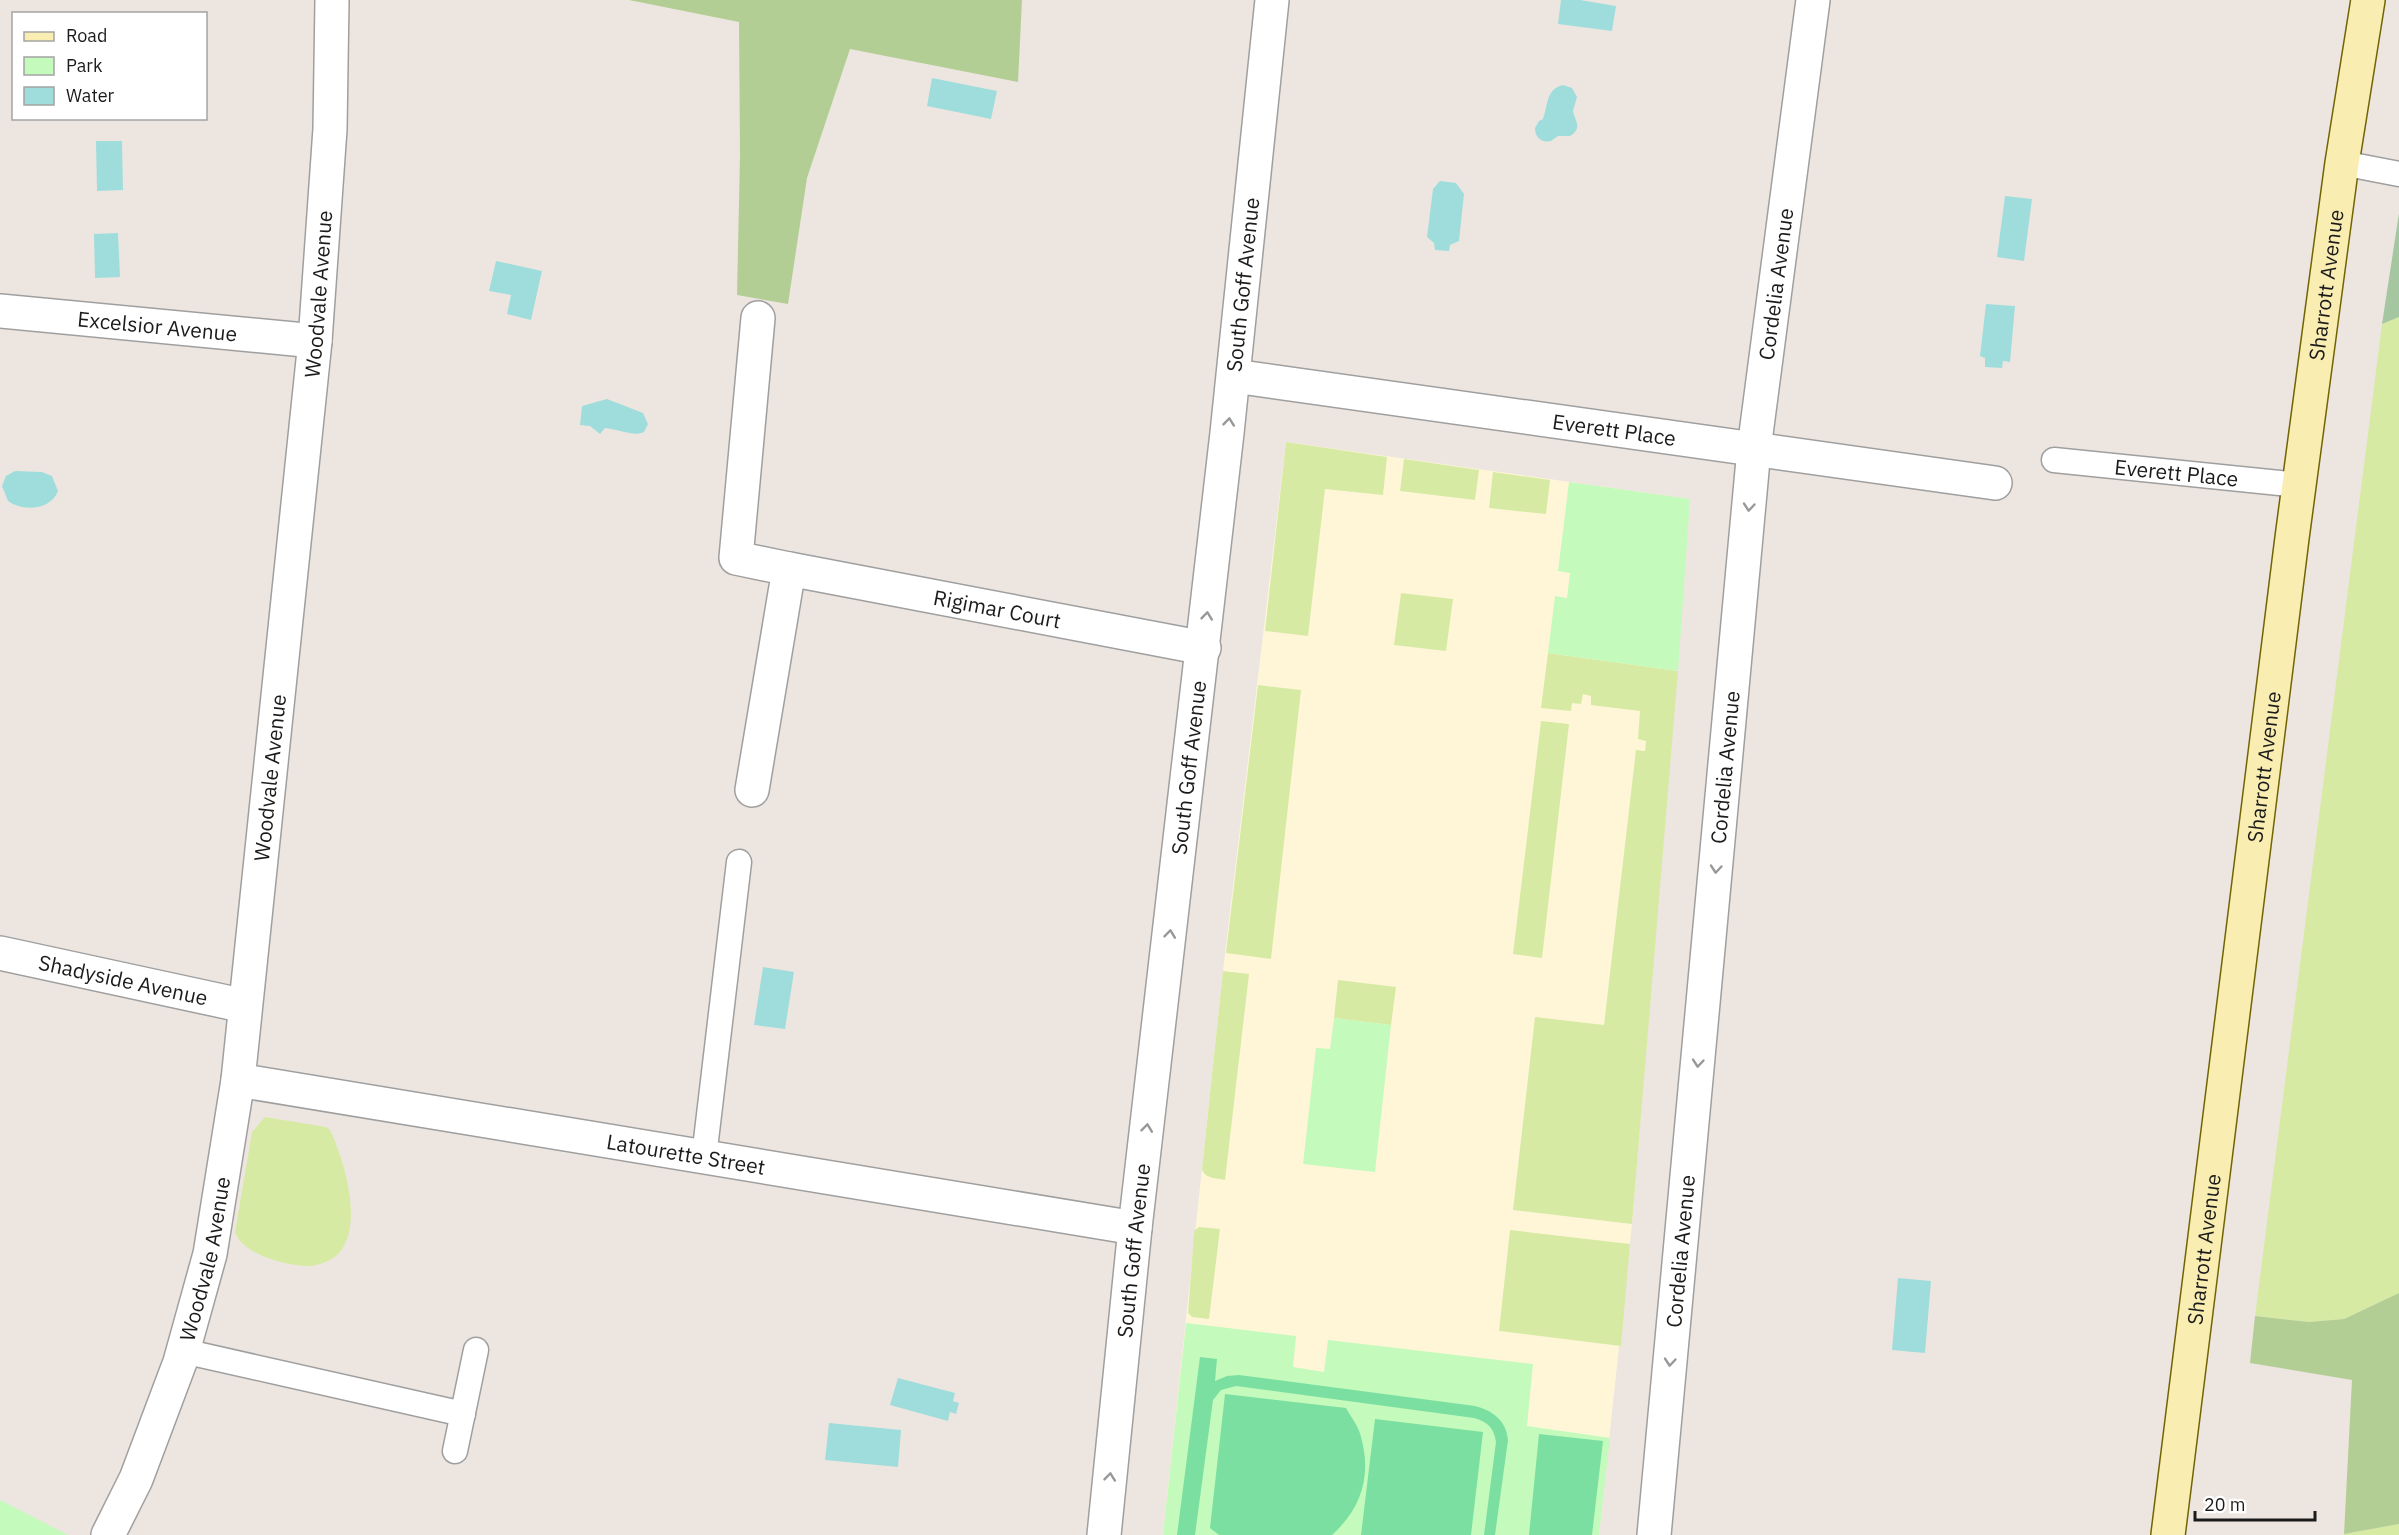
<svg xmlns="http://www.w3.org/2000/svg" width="2399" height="1535" viewBox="0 0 2399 1535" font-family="'IBM Plex Sans',sans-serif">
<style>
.education{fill:#fff6d8}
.grass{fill:#d7eaa4}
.forest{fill:#b3ce94}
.cemetery{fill:#a4c7a1}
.park{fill:#c4fabb}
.pitch{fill:#7bdfa1}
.water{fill:#9fdddc}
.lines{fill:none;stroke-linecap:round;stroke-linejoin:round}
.lane-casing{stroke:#9f9f9f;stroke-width:27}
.street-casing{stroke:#9f9f9f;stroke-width:36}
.secondary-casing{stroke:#726402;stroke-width:36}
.lane{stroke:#fff;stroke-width:24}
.street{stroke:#fff;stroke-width:33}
.secondary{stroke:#faedb1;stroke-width:33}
.oneway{stroke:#989898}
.labels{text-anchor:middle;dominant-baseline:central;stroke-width:4.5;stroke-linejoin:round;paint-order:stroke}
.street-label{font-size:21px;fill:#1b1b1b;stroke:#fff}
</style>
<rect width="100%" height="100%" fill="#ede6e0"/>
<path class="education" d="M1286,442l404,57 -58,725 -33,311h-436l60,-564z"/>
<path class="grass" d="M2399,317v976l-55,26 -35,3 -54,-6 127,-992z
M1286,442l101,15 -4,38 -58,-6 -17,147 -43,-5z
M1404,459l75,11 -4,30 -75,-9z
M1493,472l57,8 -4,34 -57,-6z
M1401,593l52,6 -7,52 -52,-6z
M1548,653l130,18 -46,553 -119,-14 22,-193 69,8 32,-275 9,1 1,-10 -8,-2 2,-28 -49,-6v-9l-8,-2 -2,10 -9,-1 -1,8 -30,-3z
M1258,685l43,5 -30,269 -45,-6z
M1541,721l28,3 -27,234 -29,-4z
M1223,971l26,3 -24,206c-9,-2 -20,-1 -23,-11z
M1338,980l58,7 -5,38 -57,-7z
M265,1117l61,10 4,3c14,29 34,95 9,123 -6,7 -19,12 -28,13 -22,1 -69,-11 -76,-34l17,-100z
M1199,1227l21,2 -11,90 -17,-2 -4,-4 6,-79 1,-4z
M1510,1230l120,14 -9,102 -122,-15z
M2399,1524v11h-55v-1z"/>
<path class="forest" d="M629,0h393l-4,82 -168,-33 -43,129 -19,126 -51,-9 3,-140 -1,-133z
M2399,1293v231l-55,10 8,-154 -102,-17 5,-47 54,6 35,-3z"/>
<path class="cemetery" d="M2399,213v104l-17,7z"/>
<path class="park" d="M1569,482l121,17 -12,172 -130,-18 7,-57 12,2 3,-25 -12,-2z
M1334,1018l57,7 -16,147 -72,-8 13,-116 14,1z
M1186,1323l110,13 -3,31 31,5 4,-32 205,24 -6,62 83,12 -11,97h-436z
M0,1500l68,35h-68z"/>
<path class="pitch" d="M1200,1357l17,2 -2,22 12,-5 12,-1 236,31c18,5 31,14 33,34l-13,95h-11l12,-93c-2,-14 -8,-20 -22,-24l-238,-32 -15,4 -8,10 -18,135h-18z
M1225,1394l121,14c5,9 13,19 15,29 11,39 0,72 -29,98h-113l-9,-7z
M1375,1419l108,13 -12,103h-110z
M1539,1434l64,7 -11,94h-63z"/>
<path class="water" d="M1561,0h19l36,6 -4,25 -54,-7z
M932,78l65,13 -6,28 -64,-13z
M1563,85l9,3 5,9 -4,14c2,10 10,17 -3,25h-12l-7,5c-9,2 -16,-3 -16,-13l4,-7 4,-2c5,-14 3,-30 20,-34z
M96,141h26l1,49 -26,1z
M1440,181l16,2 8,11 -5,47 -9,4 -1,6 -14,-1 -1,-7 -7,-6 6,-48z
M2005,196l27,3 -8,62 -27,-4z
M118,233l2,44 -25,1 -1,-44z
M496,261l46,10 -11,49 -24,-6 4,-19 -22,-4z
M1986,304l29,2 -5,56 -7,-1 -1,7 -17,-1v-9l-5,-2z
M607,399l36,14 5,11 -4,8c-10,5 -27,-3 -39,-4l-5,6 -10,-8 -10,-1 2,-19z
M15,471l27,1 10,4 6,15c-7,19 -35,21 -50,10l-6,-15 4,-10z
M763,967l31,5 -9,57 -31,-4z
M1898,1278l33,3 -6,72 -33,-3z
M898,1378l57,15 -2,8 6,2 -3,11 -6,-2 -2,9 -58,-16z
M829,1423l72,7 -3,37 -73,-7z"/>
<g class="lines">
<defs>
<g id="lane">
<path d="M2342,163l57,11"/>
<path id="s1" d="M2054,460l245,25"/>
<path d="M704,1157l35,-295"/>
<path d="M183,1351l280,63"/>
<path d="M455,1451l21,-101"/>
</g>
<g id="street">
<path id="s2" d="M0,311l315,30"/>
<path id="s3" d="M1234,376l761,107"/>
<path id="s4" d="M789,569l415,79"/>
<path d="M752,790l37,-221 -53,-11 22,-240"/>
<path id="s5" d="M0,953l245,53"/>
<path id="s6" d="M238,1080l897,148"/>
<path id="s7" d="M108,1535l28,-56 44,-117 30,-108 28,-174 77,-739 15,-212 2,-129"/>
<path id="s8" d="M1104,1535l31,-307 92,-795 45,-433"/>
<path id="s9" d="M1654,1535l100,-1086 59,-449"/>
</g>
<g id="secondary">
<path id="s10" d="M2168,1535l124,-997 50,-375 26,-163"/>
</g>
</defs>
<use href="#lane" class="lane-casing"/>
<use href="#street" class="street-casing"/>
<use href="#secondary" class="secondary-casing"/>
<use href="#lane" class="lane"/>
<use href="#street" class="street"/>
<use href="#secondary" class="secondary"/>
</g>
<defs><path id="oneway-chevron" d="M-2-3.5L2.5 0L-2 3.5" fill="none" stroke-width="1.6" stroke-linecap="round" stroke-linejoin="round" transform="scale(1.5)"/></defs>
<g class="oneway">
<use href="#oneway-chevron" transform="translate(1229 422) rotate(-84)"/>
<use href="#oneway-chevron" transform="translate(1749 507) rotate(95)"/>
<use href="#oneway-chevron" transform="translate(1207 616) rotate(-84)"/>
<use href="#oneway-chevron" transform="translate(1716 869) rotate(95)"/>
<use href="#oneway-chevron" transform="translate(1170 934) rotate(-83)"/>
<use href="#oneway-chevron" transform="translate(1698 1063) rotate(95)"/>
<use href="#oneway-chevron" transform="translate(1147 1128) rotate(-83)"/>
<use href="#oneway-chevron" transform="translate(1670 1362) rotate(95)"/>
<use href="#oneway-chevron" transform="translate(1110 1477) rotate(-84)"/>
</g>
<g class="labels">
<g class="street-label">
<text stroke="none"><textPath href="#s9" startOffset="1257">Cordelia Avenue</textPath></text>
<text stroke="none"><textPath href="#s8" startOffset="1258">South Goff Avenue</textPath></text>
<text stroke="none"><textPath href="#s10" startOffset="1260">Sharrott Avenue</textPath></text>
<text stroke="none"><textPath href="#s7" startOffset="1266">Woodvale Avenue</textPath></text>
<text stroke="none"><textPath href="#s2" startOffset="158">Excelsior Avenue</textPath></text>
<text stroke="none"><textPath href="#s3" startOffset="384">Everett Place</textPath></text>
<text stroke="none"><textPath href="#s1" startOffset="123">Everett Place</textPath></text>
<text stroke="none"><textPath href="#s4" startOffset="212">Rigimar Court</textPath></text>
<text stroke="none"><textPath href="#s9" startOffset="771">Cordelia Avenue</textPath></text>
<text stroke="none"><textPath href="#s10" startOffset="774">Sharrott Avenue</textPath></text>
<text stroke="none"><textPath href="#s8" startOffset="772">South Goff Avenue</textPath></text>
<text stroke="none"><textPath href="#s7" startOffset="780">Woodvale Avenue</textPath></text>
<text stroke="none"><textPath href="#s5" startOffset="126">Shadyside Avenue</textPath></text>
<text stroke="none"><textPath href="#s6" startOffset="454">Latourette Street</textPath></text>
<text stroke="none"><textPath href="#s10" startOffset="288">Sharrott Avenue</textPath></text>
<text stroke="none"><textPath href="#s8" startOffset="286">South Goff Avenue</textPath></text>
<text stroke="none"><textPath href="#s9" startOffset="285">Cordelia Avenue</textPath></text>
<text stroke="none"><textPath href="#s7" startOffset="294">Woodvale Avenue</textPath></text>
</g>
</g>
<rect x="12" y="12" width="195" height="108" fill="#ffffff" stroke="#a4a4a4" stroke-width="1.5"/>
<rect x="24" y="32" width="30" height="9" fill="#faedb1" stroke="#a4a4a4" stroke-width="1.5"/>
<text x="66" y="42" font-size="18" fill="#1b1b1b">Road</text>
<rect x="24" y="57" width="30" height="18" fill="#c4fabb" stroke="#a4a4a4" stroke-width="1.5"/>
<text x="66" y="72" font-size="18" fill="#1b1b1b">Park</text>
<rect x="24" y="87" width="30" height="18" fill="#9fdddc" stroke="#a4a4a4" stroke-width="1.5"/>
<text x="66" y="102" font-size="18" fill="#1b1b1b">Water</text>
<path d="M2195 1511v9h120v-9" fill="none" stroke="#1b1b1b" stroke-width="3"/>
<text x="2204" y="1511" font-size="18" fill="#1b1b1b" stroke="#ffffff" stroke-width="4.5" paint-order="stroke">20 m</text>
</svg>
